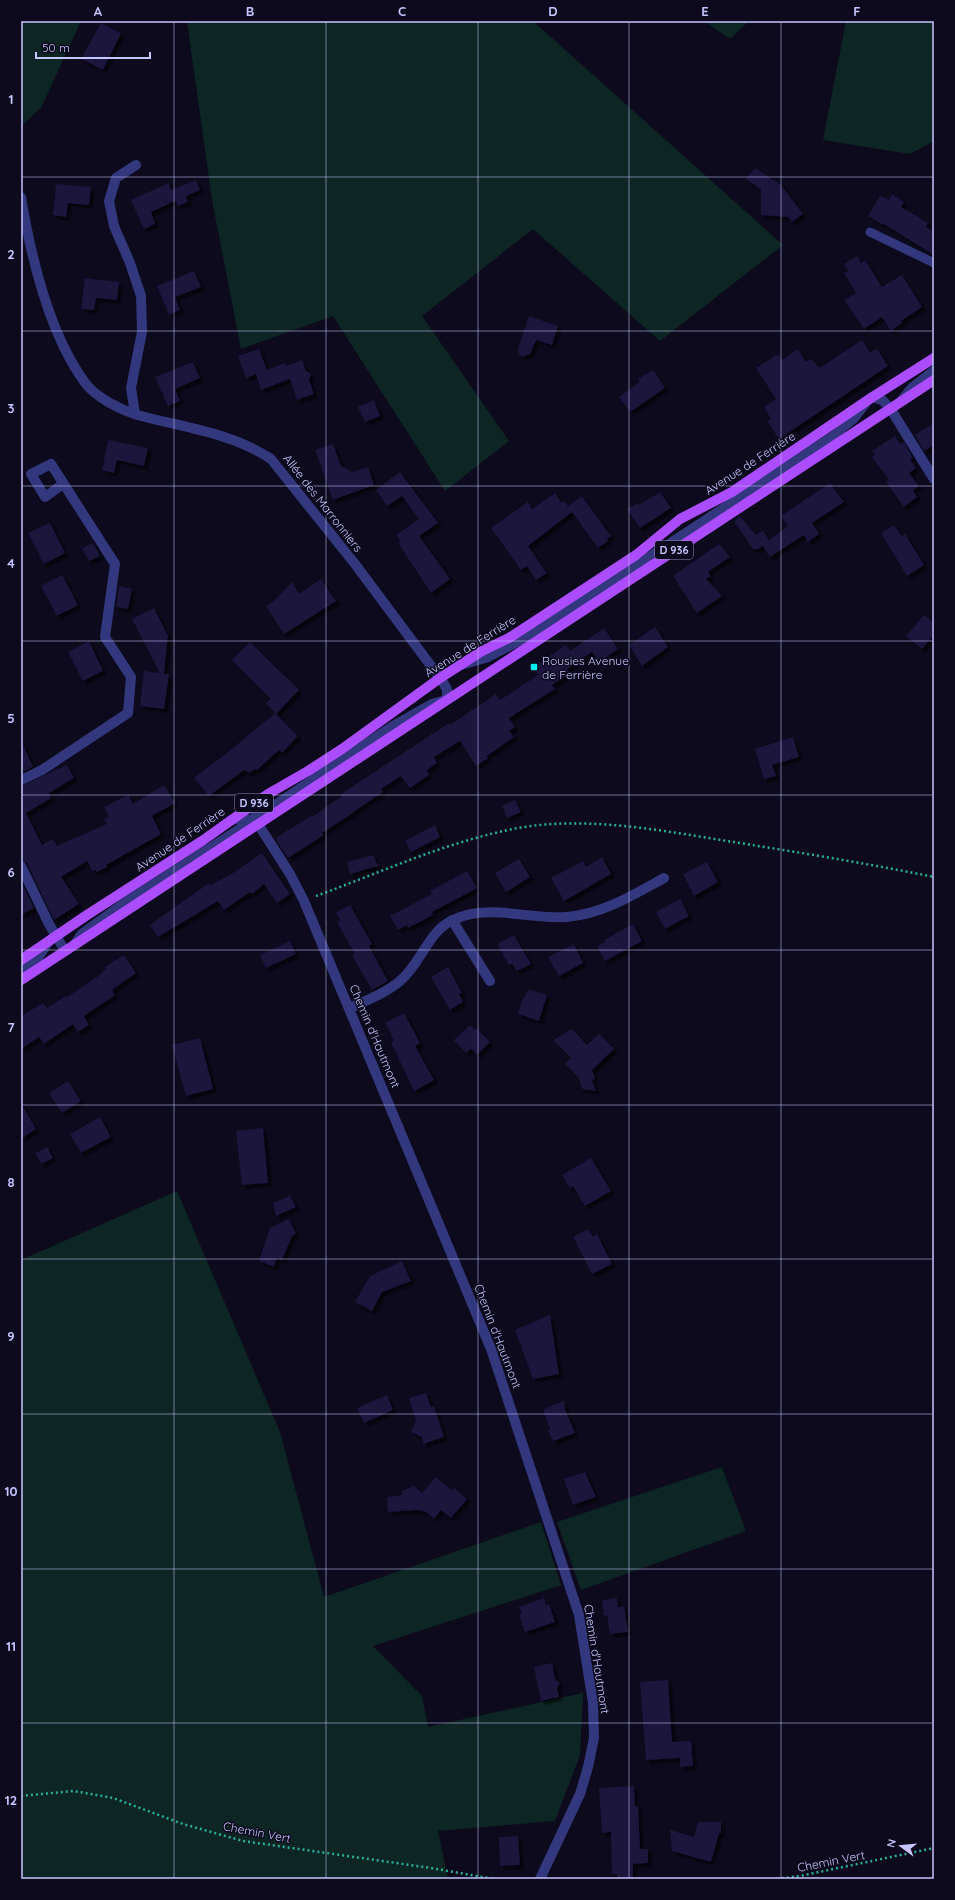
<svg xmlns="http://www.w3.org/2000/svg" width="955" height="1900" viewBox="0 0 955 1900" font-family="Quicksand,sans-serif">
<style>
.green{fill:#0d2623}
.building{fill:#1a163e;filter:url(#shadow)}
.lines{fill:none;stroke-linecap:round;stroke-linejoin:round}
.path{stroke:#27b19c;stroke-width:2.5;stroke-dasharray:2 3;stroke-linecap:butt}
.lane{stroke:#33377d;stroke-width:9}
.street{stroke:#33377d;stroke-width:10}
.primary{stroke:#ac4cff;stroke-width:10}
.grid{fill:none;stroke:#c7c5ff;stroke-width:1;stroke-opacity:0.55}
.poi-dot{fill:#00eef0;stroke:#0c0a1c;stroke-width:1.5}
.labels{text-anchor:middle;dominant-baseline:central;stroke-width:3;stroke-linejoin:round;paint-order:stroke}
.shield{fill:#0c0a1c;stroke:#8f8dbb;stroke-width:1}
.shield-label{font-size:11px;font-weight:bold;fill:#c7c5ff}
.street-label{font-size:12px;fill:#c7c5ff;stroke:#0c0a1c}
.poi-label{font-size:12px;fill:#c7c5ff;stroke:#0c0a1c;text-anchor:start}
.neatline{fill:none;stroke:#c7c5ff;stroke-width:1.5}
.grid-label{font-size:13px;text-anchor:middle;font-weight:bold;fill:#c7c5ff}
</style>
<defs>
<filter id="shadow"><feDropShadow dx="3.5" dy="3.5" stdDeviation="1" flood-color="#0009"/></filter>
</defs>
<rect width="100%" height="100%" fill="#0c0a1c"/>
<path class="green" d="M21,21h60l-40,87 -20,18z
M187,21h346l250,224 -123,96 -127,-112 -111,87 87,125 -64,50 -112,-175 -92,33 -29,-149z
M704,21h45l-19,18z
M846,21h88v120l-24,13 -87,-14z
M177,1191l103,241 44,165 217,-75 20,63 -188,61 49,50 6,31 155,-34 -3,62 -25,66 -117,10 10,48h-427v-27l3,-4 -3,-4v-584z
M722,1467l24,64 -165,59 -24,-68z"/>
<path class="building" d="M101,23l20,10 -18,37 -22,-11z
M755,168l26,17 22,29 -11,8 -4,-5 -27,-2v-25l-15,-11z
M196,180l4,10 -14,6 2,6 -10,4 -3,-5 -24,11 4,12 -11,5 -13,-29 38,-17 2,7z
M56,184l35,3 -2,18 -21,-2 -2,14 -13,-2z
M892,194l12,8 -3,5 27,16 -2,4 8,5v23l-50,-31 -1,1 -15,-9 12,-20 9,4z
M857,256l4,7 4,-3 17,27 20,-12 20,32 -21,14 1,2 -11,8 -9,-14 -18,12 -20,-29 12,-7 -12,-20 4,-2 -4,-7z
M194,271l7,16 -26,10 5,13 -11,5 -12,-29z
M85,278l34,4 -2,18 -21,-2 -2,12 -13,-1z
M529,316l29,10 -6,19 -16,-5 -6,14 -7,3 -4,-3 -1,-5z
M862,340l8,12 7,-3 11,17 -109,73 -12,-18 4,-2 -7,-12 12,-8 -20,-31 22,-14 4,6 16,-11 8,13 5,-3 9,9z
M259,349l8,21 18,-7 1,3 16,-6 4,11 5,3 -2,6 5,14 -17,6 -7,-21 -29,11 -5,-16 -10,4 -8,-22z
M193,362l7,16 -25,11 5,12 -12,5 -13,-29z
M653,370l12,18 -35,24 -11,-15 21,-15 -2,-3z
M374,400l6,16 -15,6 -7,-15z
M934,423v22l-10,6 -9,-16z
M895,436l5,8 4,-2 9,16 -3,2 6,8 -7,5 10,13 -6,4 4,7 -13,10 -18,-25 3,-2 -17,-23 3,-2 -3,-4z
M108,440l40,8 -4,18 -27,-6 -3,13 -12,-3z
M333,444l8,22 11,6 16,-5 6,18 -41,15 -18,-50z
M400,472l38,51 -19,13 31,43 -19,14 -33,-50 3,-1 -5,-7 23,-16 -17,-23 -15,10 -11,-16z
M830,483l14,19 -32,21 7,11 -11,8 -4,-7 -34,22 -7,-11 -5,3h-5l-19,-28 6,-5 16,19 7,-4 6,9 19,-14 -7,-10z
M660,492l11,16 -31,20 -13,-19 11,-6 1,2z
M555,493l7,10 2,-2 4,5 14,-10 29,40 -4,3 1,2 -10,7 -26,-36 -44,34 19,27 -11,7 -9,-14 -6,4 -30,-42 37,-26 4,7z
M50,523l15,30 -21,11 -16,-31z
M894,525l8,11 3,-2 19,31 -17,11 -26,-43z
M93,543l7,13 -11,5 -7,-13z
M719,544l11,13 -22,15 3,4 -5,3 16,17 -25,17 -24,-37z
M62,575l16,30 -21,11 -16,-30z
M321,579l15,22 -52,33 -18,-28 8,-5 18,-19 7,12z
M119,586l13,3 -4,20 -12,-2z
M154,608l14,28 -4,38h5l-5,35 -24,-3 4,-35 16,2 -28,-54z
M924,615l10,8v12l-12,14 -16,-13z
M655,627l13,20 -26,19 -13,-21z
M604,628l14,21 -19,13 -7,-10 -25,17 3,4 -18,12 3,4 -46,29 6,9 -6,4 5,6 -27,19 1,2 -12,8 -16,-25 -26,16 3,6 -10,7 2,5 -19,13 -9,-12 -20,13 2,3 -30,20v1l-31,20 2,2 -36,23 -11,-16v-5l34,-21 1,1 30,-21 -1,-2 108,-71 1,2 46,-31 4,6 38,-25 -5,-8 33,-22 4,6z
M89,641l14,30 -20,10 -15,-29z
M250,642l49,48 -23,24 -10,-11 5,-4 -39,-39z
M275,713l23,23 -16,17 -3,-3 -22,20 -2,-1 -6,4 -5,-3 -35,26 -15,-18 38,-29z
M793,737l6,20 -27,8 4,11 -12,3 -9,-30z
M21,740l12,27 -12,6z
M67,765l7,13 -25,15 2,5 -25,15 16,32 11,-6 4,7 50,-22 -3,-5 5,-2 -5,-10 24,-12 5,9 31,-19 11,18 -23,13 9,18 -55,31 1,2 -10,5 -2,-2 -3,1 -5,-10 -26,16 18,27 -25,16 -27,-57 -6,-3v-74z
M515,800l6,12 -14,6 -5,-12z
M435,825l5,12 -29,15 -6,-11z
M262,853l28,41 -13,9 -13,-19 -12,10 -2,-2 -26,18 -6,-9 -60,36 -8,-12 59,-42 1,2 20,-10z
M373,855l5,11 -28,8 -3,-12z
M602,857l9,17 -47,27 -13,-23 32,-17 3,6z
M519,859l11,18 -24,15 -11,-19z
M707,862l11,20 -24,14 -11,-22z
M467,871l10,17 -45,24 1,3 -25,13 -1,-3 -9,5 -8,-14 42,-22 -2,-3z
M21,881l13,27 -13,7z
M680,899l9,17 -24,13 -9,-17z
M350,905l22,39 -3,2 19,35 -16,9 -20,-34 3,-2 -18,-32 3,-2 -4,-8z
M633,924l9,17 -37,20 -8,-15 8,-4 -1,-2z
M514,935l17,29 -14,7 -5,-7 -3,1 -12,-21z
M290,941l6,13 -30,14 -6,-13z
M574,944l9,19 -24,13 -11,-19z
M124,955l12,18 -24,17 3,5 -31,21 5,9 -11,7 -5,-8 -29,20 -5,-7 -18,12v-33l22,-13 4,5 19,-12 1,1 30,-20 9,-8 -1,-2z
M448,967l14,26 -3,1 4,8 -13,8 -19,-33z
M528,989l19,6 -8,26 -21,-7 5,-17h2z
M404,1013l16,30 -5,3 19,34 -20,11 -23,-49 3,-2 -9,-17z
M470,1025l5,5 1,-2 14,14 -13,13 -6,-6 -5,4 -12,-13z
M572,1029l15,16 12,-11 15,15 -22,21 3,9 -3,1 4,11 -14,-2 -3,-11 -14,-14 6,-6 -18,-18z
M200,1038l13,51 -27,7 -14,-51z
M68,1081l13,20 -19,12 -13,-20z
M21,1103l15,26 -15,10z
M100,1117l11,20 -30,16 -11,-19z
M263,1128l5,55 -26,2 -6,-54z
M47,1147l6,11 -11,6 -7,-11z
M591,1158l20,33 -26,15 -12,-20 -3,2 -8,-13z
M290,1196l6,11 -20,9 -3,-13z
M289,1219l7,15 -4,2 -10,24 -5,-2 -3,9 -15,-6 11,-33z
M588,1229l5,8 4,-3 15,30 -20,10 -19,-37z
M402,1261l9,20 -29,11 -10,19 -17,-9 15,-26z
M550,1315l9,59 -26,5 -18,-49z
M426,1393l5,14 3,-1 10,31 -21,7 -1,-7 -11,-5 5,-11 -7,-23z
M387,1395l6,15 -29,13 -7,-15z
M564,1401l1,8 10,24 -22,8 -5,-11 2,-1 -6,-15v-5z
M585,1472l11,25 -23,8 -9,-26z
M436,1477l16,13 2,-2 13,11 -16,19 -10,-8 -7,9 -8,-7 -9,-2 -29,2 -1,-15 15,-2v-4l12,-5 8,7z
M544,1598l2,7 3,-1 6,18 -30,10 -6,-17 3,-1 -3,-7z
M617,1598l1,9 6,-1 4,26 -18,2 -3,-19 -3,1 -2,-16z
M552,1663l3,16 5,4 -3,5 2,9 -18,4 -7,-34z
M668,1680l4,62 19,-1 2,25 -13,1v-9l-34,2 -6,-78z
M634,1786l1,20h3l2,43h8v14l-15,1v14l-16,1v-5h-5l-1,-42 -9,1 -3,-45z
M698,1822h23v11h-2l-8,29 -39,-11 -2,-21 24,7z
M518,1836l2,29 -20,1 -1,-29z"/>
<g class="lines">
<path class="path" d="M316,896c66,-24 132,-55 202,-68 68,-12 141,2 209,13 69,11 138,22 207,36
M21,1796l52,-5 18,3 22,4 70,26 60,17 188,27 63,11
M777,1879l23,-3 134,-28"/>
<path class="lane" d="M870,232l64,31
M902,399l10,-12 22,-17
M463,665l24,-7 35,-18 312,-205 20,-16 13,-17
M73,946l8,-12 47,-34 106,-68 158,-106 41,-23 11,-3
M21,969l18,-12 10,-15"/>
<path class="street" d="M21,197c10,60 28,138 65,187 11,14 35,26 51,31 45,12 95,18 134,44l84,105 85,114 7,11v10
M872,397l10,3 8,8 44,71
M135,414l-4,-26 11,-56 -1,-36 -11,-33 -16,-37 -5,-25 7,-23 20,-13
M21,780l21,-10 86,-57 3,-36 -26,-40 10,-73 -64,-100 -20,10 14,23 18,-13
M258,801l-3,10 3,13 32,50 14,27 187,448 88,266 14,88 1,35 -6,29 -8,27 -40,85
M231,820c10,-2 17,-2 27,4
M21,866l28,58 16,27
M452,920l38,61
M350,1008c17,-8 36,-15 50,-27 21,-17 28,-50 53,-61 36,-17 77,0 114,-3 36,-3 66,-22 97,-39"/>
<path class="primary" d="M21,960l66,-45 115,-74 66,-47 40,-23 34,-22 98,-71 42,-27 27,-13 127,-83 44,-36 52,-27 139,-94 63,-40
M21,980l913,-600"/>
</g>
<path class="grid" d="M174,21v1858M326,21v1858M478,21v1858M629,21v1858M781,21v1858M21,177h913M21,331h913M21,486h913M21,641h913M21,795h913M21,950h913M21,1105h913M21,1259h913M21,1414h913M21,1569h913M21,1723h913"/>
<rect class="poi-dot" x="530" y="663" width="8" height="8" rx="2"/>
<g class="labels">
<g class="shield">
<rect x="655" y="541" width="38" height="18" rx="3"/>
<rect x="235" y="794" width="38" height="18" rx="3"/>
</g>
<g class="shield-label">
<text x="674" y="550">D 936</text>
<text x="254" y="803">D 936</text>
</g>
<g class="street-label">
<text transform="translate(750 463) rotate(-33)">Avenue de Ferrière</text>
<text transform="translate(323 503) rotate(52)">Allée des Marronniers</text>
<text transform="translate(470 646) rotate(-32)">Avenue de Ferrière</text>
<text transform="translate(180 839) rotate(-34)">Avenue de Ferrière</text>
<text transform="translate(375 1036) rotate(67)">Chemin d'Hautmont</text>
<text transform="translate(498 1336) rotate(69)">Chemin d'Hautmont</text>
<text transform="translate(597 1659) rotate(81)">Chemin d'Hautmont</text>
<text transform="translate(257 1832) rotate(11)">Chemin Vert</text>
<text transform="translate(831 1861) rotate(-11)">Chemin Vert</text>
</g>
<g class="poi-label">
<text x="542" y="660">Rousies Avenue<tspan x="542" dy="14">de Ferrière</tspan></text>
</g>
</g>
<rect width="955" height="1900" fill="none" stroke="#0c0a1c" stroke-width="44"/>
<g transform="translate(901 1846) rotate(286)" stroke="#0c0a1c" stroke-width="3" paint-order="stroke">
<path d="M0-3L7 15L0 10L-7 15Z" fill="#c7c5ff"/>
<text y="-6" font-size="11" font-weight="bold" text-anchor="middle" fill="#c7c5ff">N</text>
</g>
<path d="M36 52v6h114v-6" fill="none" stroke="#c7c5ff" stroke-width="2"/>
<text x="42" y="52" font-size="12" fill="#c7c5ff" stroke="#0c0a1c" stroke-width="3" paint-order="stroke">50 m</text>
<rect x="22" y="22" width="911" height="1856" class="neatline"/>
<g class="grid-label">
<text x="98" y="16">A</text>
<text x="250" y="16">B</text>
<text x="402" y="16">C</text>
<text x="553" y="16">D</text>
<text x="705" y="16">E</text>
<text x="857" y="16">F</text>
<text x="11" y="104">1</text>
<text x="11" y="259">2</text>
<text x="11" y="413">3</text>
<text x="11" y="568">4</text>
<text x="11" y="723">5</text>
<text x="11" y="877">6</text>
<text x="11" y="1032">7</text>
<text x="11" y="1187">8</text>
<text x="11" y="1341">9</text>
<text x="11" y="1496">10</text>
<text x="11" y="1651">11</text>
<text x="11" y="1805">12</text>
</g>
</svg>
